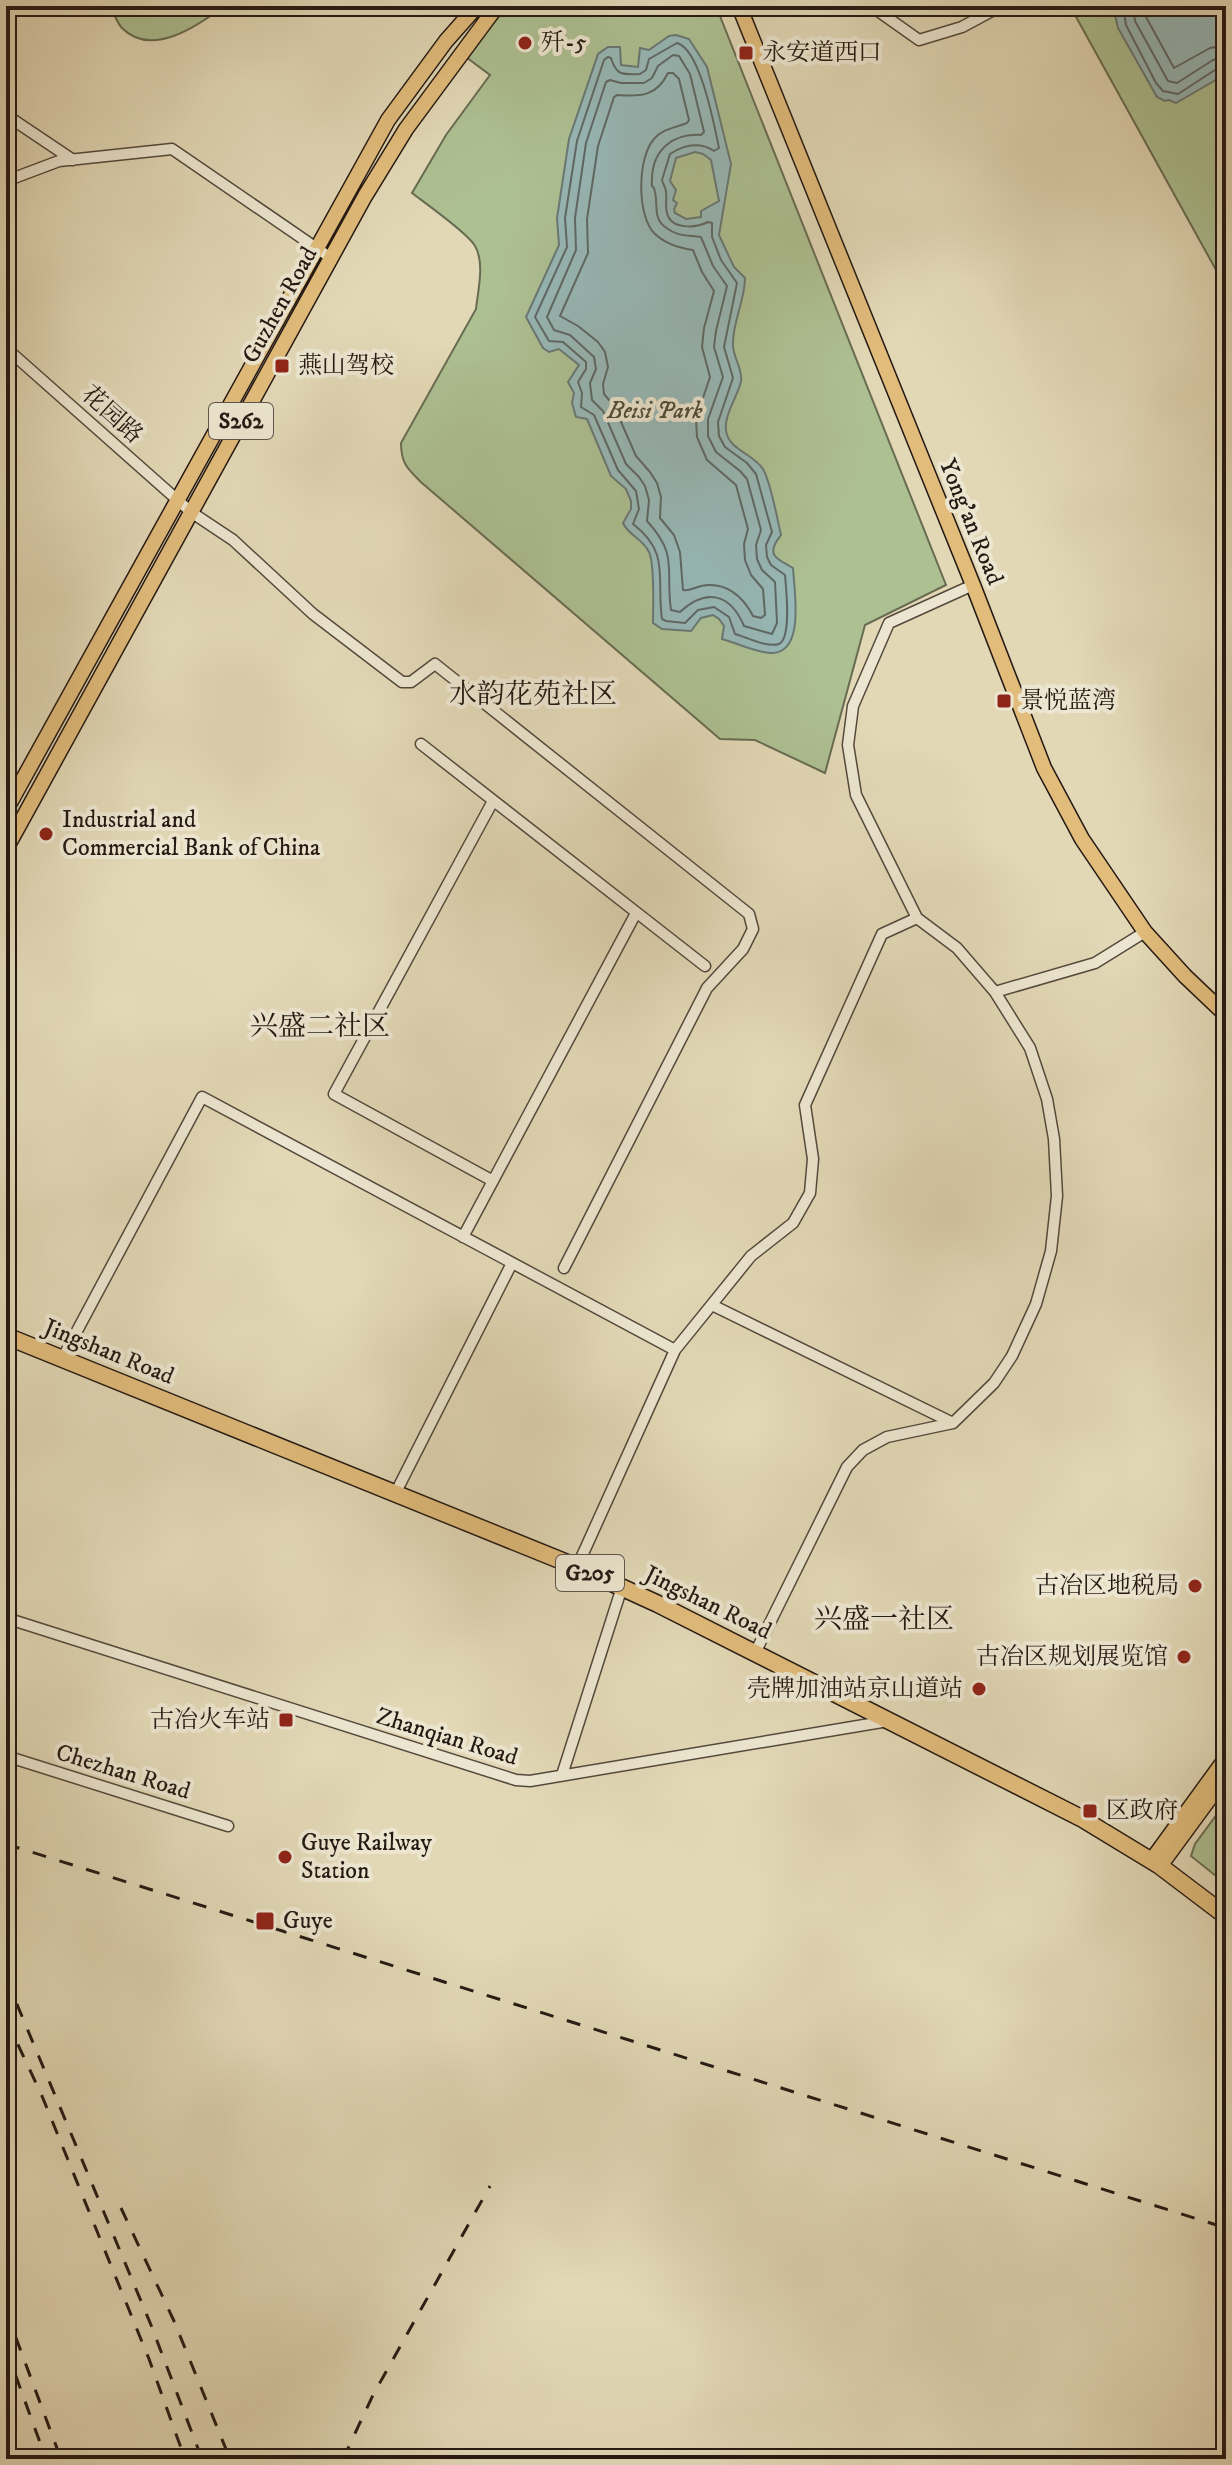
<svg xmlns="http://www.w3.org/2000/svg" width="1232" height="2465" viewBox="0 0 1232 2465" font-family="'IM FELL DW Pica','Noto Serif SC',serif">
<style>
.green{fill:#adc092;stroke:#686c52;stroke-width:2}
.water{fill:#97b8b7;stroke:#697875;stroke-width:2;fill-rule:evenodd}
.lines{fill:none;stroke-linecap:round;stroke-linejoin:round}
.shore{stroke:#5e6865;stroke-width:2}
.minor-casing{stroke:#54493c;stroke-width:13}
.major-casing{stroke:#241913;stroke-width:17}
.highway-casing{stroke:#241913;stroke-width:19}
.minor{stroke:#ece6d0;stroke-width:10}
.major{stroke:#e1bc7b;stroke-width:14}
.highway{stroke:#e1bc7b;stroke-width:16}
.rail{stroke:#241913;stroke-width:3;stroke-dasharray:14 14;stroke-linecap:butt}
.poi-dot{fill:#8f2418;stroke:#ece6d0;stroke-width:3}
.labels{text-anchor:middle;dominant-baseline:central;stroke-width:8;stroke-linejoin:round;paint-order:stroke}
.shield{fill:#ece6d0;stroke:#60564c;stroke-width:2}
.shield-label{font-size:22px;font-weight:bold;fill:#241913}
.poi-label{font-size:24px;fill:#241913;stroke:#ece6d0;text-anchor:start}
.street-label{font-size:24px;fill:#241913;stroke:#ece6d0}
.park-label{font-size:24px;font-style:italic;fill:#4d4b39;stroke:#ece6d0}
.quarter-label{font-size:28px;fill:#241913;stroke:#ece6d0}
</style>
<rect width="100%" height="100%" fill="#e2d8b6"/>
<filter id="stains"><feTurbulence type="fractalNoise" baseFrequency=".0025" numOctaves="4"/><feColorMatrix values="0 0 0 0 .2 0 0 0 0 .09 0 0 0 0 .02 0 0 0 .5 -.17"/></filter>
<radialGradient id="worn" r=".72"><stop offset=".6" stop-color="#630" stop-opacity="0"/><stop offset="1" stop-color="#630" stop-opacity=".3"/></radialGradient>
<path class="green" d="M110,6h114c-26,20 -73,52 -102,22 -5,-5 -8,-15 -12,-22z
M507,6h209l230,579 -81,40 -40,148 -70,-33 -35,-1 -298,-256c-14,-14 -21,-19 -21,-40l75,-134c2,-19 9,-46 -1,-63 -6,-12 -50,-43 -63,-53l34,-58 44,-60 -24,-18z
M1070,6h156v282z
M1226,1802v82l-35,-28 4,-12z"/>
<path class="water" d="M1117,6h109v68l-50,29 -7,-3 -4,1 -8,-4 -39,-69 -3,-13z
M676,35l13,4 18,28 24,97 -12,71 15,32 11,11c0,23 -13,45 -12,67 0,13 10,24 8,36 -3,16 -20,37 -14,54 5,15 27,20 36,34 8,14 14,49 18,66 -17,21 -3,24 12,33 1,22 13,87 -23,85 -15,-1 -33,-10 -48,-14l2,-13 -5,-7 -6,-4 -12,3 -10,13 -29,-2 -9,-6c0,-17 2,-58 -4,-71 -6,-13 -21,-17 -26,-29l8,-14v-8l-5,-12 -15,-13 -24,-57 -11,-2 -4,-14 2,-10 -6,-11 11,-17 -20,-16 -10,3 -6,-4 -17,-31 33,-72 -2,-27 12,-79 29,-85 10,-7h12l1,18 17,2 2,-19 9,2 20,-14zM695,152l8,2 8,6 8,41 -18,10v6l-15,2 -11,-6 -1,-4 3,-6 -4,-3 3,-10 -6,-9 6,-23z"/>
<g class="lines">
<path class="shore" d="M1123,6l3,19 30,58 7,8 15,3 40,-26 8,-1
M1133,6l2,15 33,60 9,2 36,-23 13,-3
M1145,6l1,11 28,51 36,-20 16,-3
M677,43c23,6 37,81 42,105l-5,3c-14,-9 -30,-6 -44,3l-8,26c1,4 4,8 4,12 1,7 -1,14 1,21 4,17 29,15 41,9l4,1v14l9,23 16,23 -13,64 9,31 -15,44 1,14 6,11 22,16 9,11 16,58 -6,13 1,12 4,8 14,10c1,13 7,63 -6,69 -12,4 -33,-7 -44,-10l-6,-17 -15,-10 -16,3 -13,13 -19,-2 -4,-2c-6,-41 9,-66 -29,-95l6,-15 -3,-18 -18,-21 -24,-55 -13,-8 1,-14 -4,-11 8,-13v-7l-23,-20 -14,-1 -14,-24 32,-70 -2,-29 12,-77 27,-81 4,-3 3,1c5,17 11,17 29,16l6,-4 3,-11z
M673,55l6,1 11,18 14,58 -3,3c-28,-2 -49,15 -49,45 -1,11 1,2 3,12 3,13 -2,26 10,35 13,10 22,8 36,10l12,29 14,20 -11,45 -2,16 9,30 -15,42v17l8,16 24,19 7,8 14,51 -5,15 1,14 5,11 13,12 2,41 -5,11 -28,-8c-14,-33 -38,-38 -64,-14l-9,-2c-6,-42 8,-54 -24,-89l2,-21 -4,-14 -6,-9 -13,-13 -23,-53 -11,-11 -2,-17 6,-14 -2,-12 -24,-22 -16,-5 -7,-13 29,-67 -1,-32 11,-75 20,-61 4,-2 11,3h23l8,-5 6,-12z
M668,73h5l6,6 10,41 -2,3c-12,5 -25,6 -33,16 -17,19 -17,76 0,94 11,11 25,15 39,17l9,22 12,19 -10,37 -2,19 8,30 -14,42 1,18 10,23 29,25 12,44 -4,15 1,16 6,15 12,14 2,26 -4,3 -8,-2c-10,-20 -28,-35 -52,-30 -8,2 -11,5 -18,4l-3,-38 -6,-17 -14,-17 1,-21 -4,-14 -7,-11 -14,-16 -22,-50 -10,-12 -1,-10 5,-17 -3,-15 -7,-10 -20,-16 -18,-10 28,-63 -1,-34 11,-73 16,-49 3,-2c24,2 40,1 51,-22z"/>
<defs>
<path id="minor" d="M871,6l48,34 43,-13 39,-21
M6,7v-1
M6,115l67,45
M6,181l53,-20 113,-12 159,109
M6,348l185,164 42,28 80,74 89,68h9l24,-18 314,250 4,15 -10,20 -36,39 -143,280
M421,744l284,222
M995,992l100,-29 50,-31
M493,1181l-159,-87 159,-293
M463,1237l173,-324
M712,1305l241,118
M62,1359l140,-262 473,253
M395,1494l117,-231
M577,1567l98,-217 76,-94 42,-33 17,-30 3,-34 -8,-54 77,-171 35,-16
M6,1618l510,162 14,1 358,-60
M755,1653l92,-186 16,-17 24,-13 66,-14 41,-40 18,-27 24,-52 15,-53 6,-55 -3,-57 -7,-40 -17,-51 -35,-56 -38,-44 -40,-30 -61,-123 -8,-50 5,-39 36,-83 84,-38
M6,1756l222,70
M562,1775l60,-188"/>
<path id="major" d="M739,6l234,579 71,183 38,71 63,93 40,44 41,39
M6,810l382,-690 58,-79 31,-35
M6,849l359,-653 41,-67 91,-123
M1151,1861l75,-103
M1160,1866l66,-90"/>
<path id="highway" d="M6,1336l571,231 81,37 423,214 79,48 66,50"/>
</defs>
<use href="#minor" class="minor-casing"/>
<use href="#major" class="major-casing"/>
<use href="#highway" class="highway-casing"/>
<use href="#minor" class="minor"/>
<use href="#major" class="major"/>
<use href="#highway" class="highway"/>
<path class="rail" d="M6,1844l1220,384
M6,1978l145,347 51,134
M6,2019l36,77 107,263 36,100
M121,2208l53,113 56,138
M6,2311l55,148
M6,2349l40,110
M343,2459l30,-64 117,-209"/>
</g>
<g class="poi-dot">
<circle cx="525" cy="43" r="8"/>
<rect x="738" y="45" width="16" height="16" rx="4"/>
<rect x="274" y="358" width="16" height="16" rx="4"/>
<rect x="996" y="693" width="16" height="16" rx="4"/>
<circle cx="46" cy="834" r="8"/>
<circle cx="1195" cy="1586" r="8"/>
<circle cx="1184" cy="1657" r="8"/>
<circle cx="979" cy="1689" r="8"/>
<rect x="278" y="1712" width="16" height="16" rx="4"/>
<rect x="1082" y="1803" width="16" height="16" rx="4"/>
<circle cx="285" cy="1857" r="8"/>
<rect x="255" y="1911" width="20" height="20" rx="4"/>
</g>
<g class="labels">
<g class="shield">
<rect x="209" y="403" width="64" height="36" rx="6"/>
<rect x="556" y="1555" width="68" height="36" rx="6"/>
</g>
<g class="shield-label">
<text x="241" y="421">S262</text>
<text x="590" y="1573">G205</text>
</g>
<g class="poi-label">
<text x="541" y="43">歼-5</text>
<text x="762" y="53">永安道西口</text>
<text x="298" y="366">燕山驾校</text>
<text x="1020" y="701">景悦蓝湾</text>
<text x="62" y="820">Industrial and<tspan x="62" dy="28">Commercial Bank of China</tspan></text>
<text x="1179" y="1586" text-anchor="end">古冶区地税局</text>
<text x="1168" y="1657" text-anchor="end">古冶区规划展览馆</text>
<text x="963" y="1689" text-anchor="end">壳牌加油站京山道站</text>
<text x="270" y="1720" text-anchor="end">古冶火车站</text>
<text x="1106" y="1811">区政府</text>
<text x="301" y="1843">Guye Railway<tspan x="301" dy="28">Station</tspan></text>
<text x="283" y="1921">Guye</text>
</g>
<g class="street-label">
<text transform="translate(280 305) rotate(-61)">Guzhen Road</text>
<text transform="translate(112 415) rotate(42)">花园路</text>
<text transform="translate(971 522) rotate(68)">Yong'an Road</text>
<text transform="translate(109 1352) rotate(22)">Jingshan Road</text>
<text transform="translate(708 1603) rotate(26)">Jingshan Road</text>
<text transform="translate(447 1737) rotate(17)">Zhanqian Road</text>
<text transform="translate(123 1772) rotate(17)">Chezhan Road</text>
</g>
<g class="park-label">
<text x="655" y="411">Beisi Park</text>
</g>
<g class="quarter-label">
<text x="533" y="694">水韵花苑社区</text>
<text x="320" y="1026">兴盛二社区</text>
<text x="884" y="1619">兴盛一社区</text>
</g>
</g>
<rect width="1232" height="2465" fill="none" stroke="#e2d8b6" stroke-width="32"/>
<rect x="8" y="8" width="1216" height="2449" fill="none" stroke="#241913" stroke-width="4"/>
<rect x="16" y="16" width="1200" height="2433" fill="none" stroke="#241913" stroke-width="2"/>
<rect width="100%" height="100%" filter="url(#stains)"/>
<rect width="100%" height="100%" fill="url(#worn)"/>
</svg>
